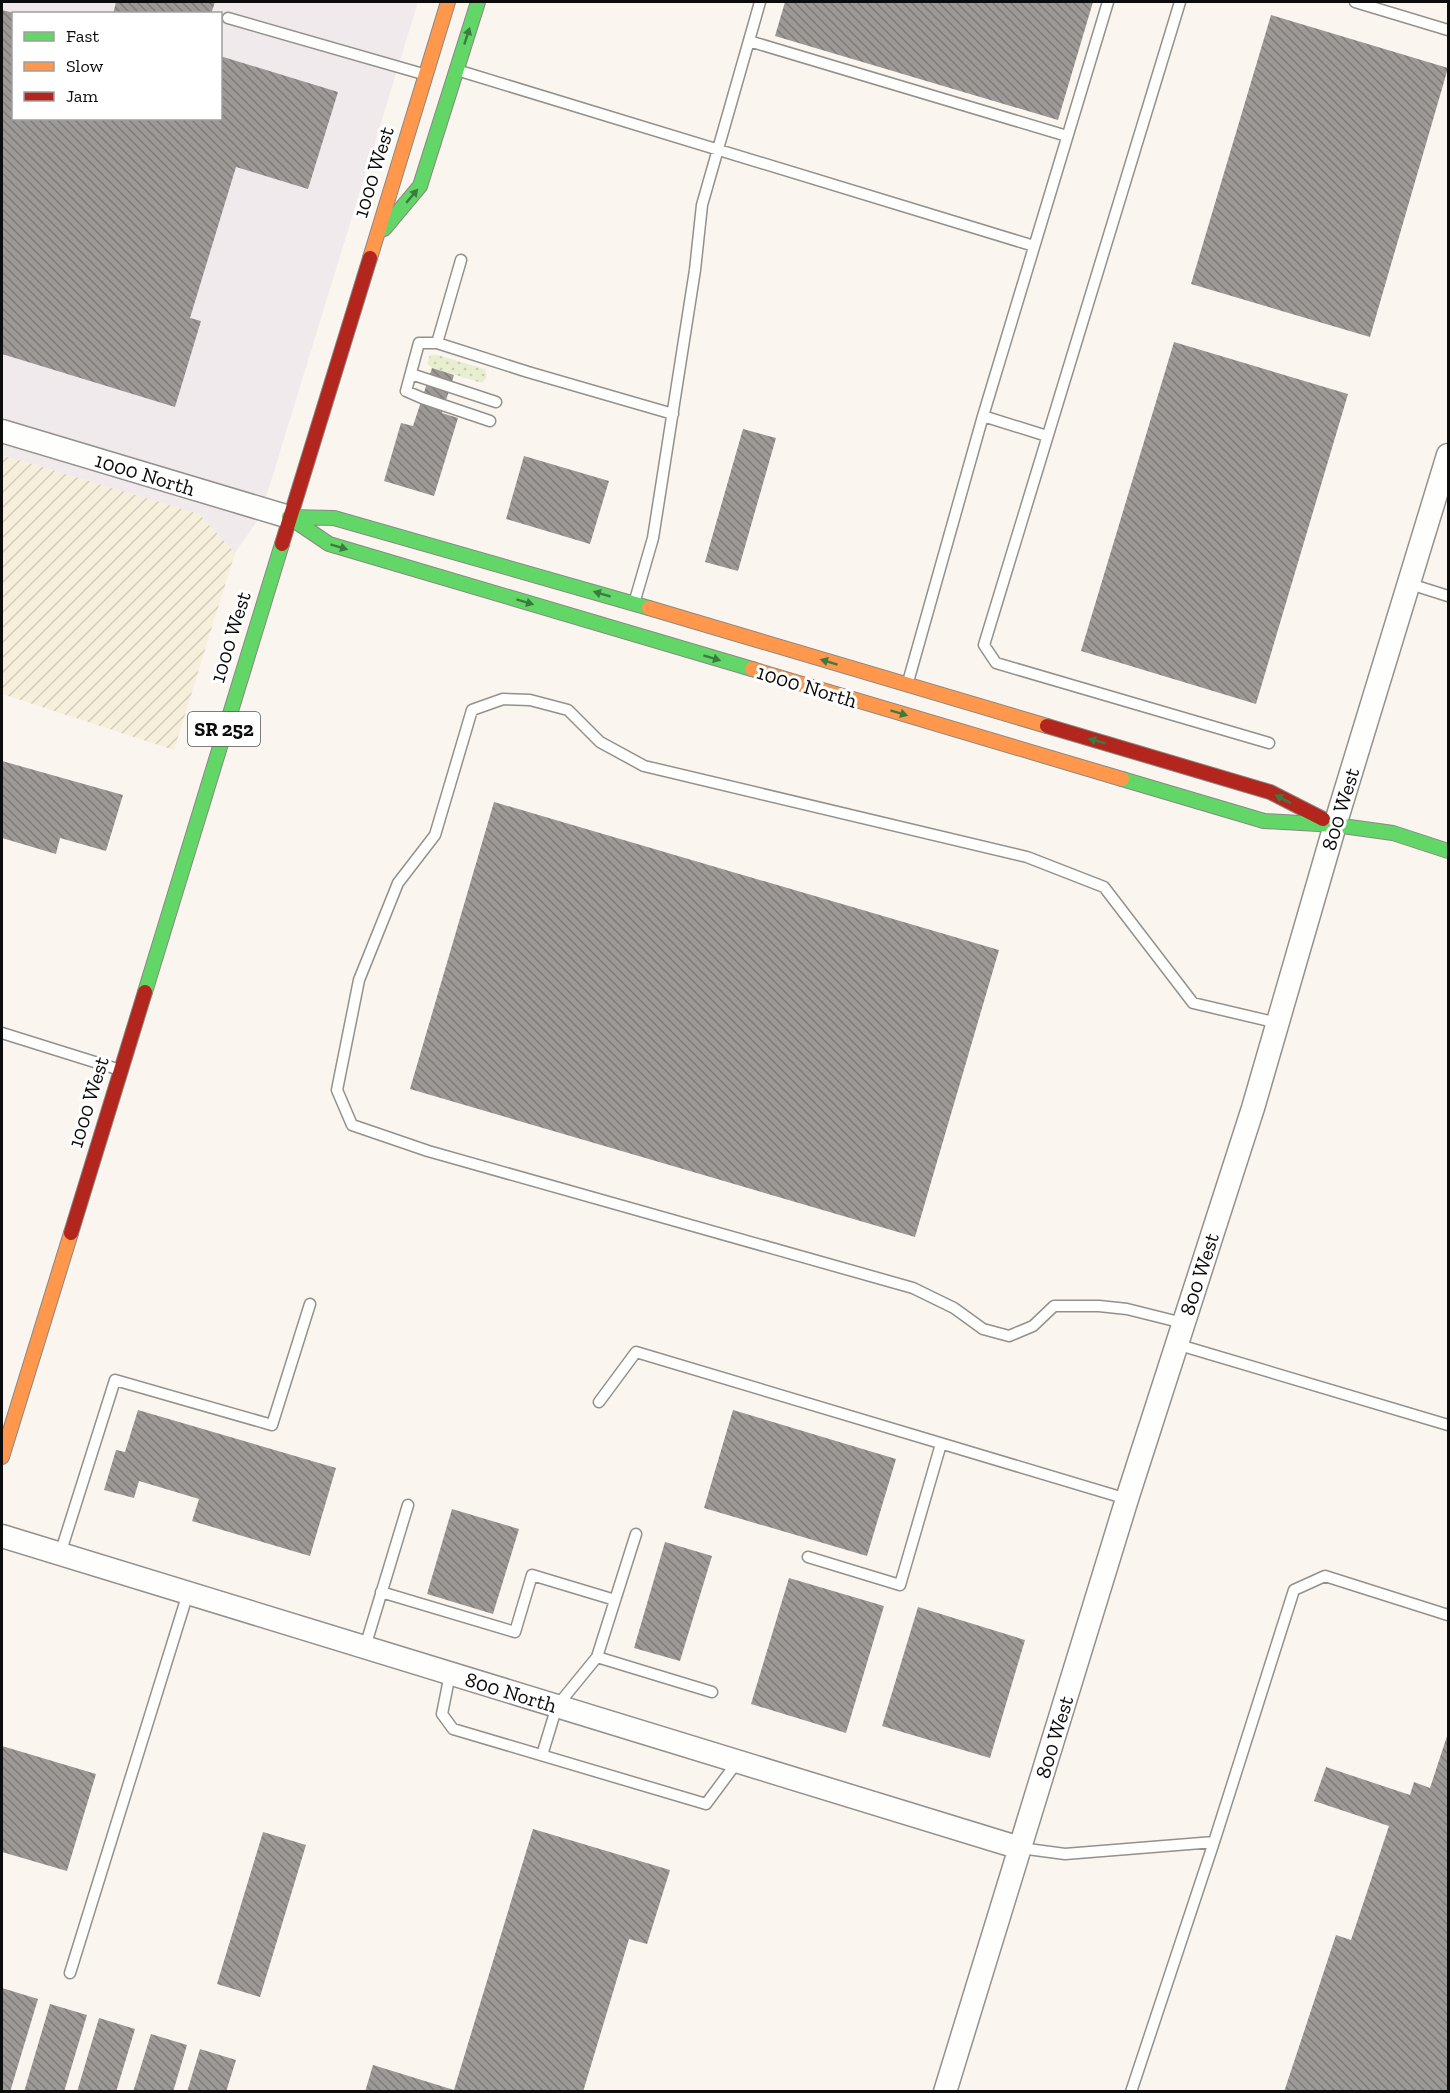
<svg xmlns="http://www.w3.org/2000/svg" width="1450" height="2093" viewBox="0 0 1450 2093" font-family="'Zilla Slab',serif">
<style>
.industrial{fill:#f0eaed;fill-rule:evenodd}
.farmland{fill:url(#farmland-furrows)}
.grass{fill:url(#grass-dots)}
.building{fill:url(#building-back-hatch)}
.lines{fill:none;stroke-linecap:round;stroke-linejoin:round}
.lane-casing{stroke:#93918e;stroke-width:13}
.street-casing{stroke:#93918e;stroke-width:25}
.fast-casing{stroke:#8a8885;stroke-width:16}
.slow-casing{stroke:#8a8885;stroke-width:16}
.jam-casing{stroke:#8a8885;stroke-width:16}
.lane{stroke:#fefefd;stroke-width:10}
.street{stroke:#fefefd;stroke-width:22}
.fast{stroke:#63d668;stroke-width:14}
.slow{stroke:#ff974d;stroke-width:14}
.jam{stroke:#b3261e;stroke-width:14}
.oneway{fill:#3c7b3f}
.labels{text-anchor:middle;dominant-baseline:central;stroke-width:6;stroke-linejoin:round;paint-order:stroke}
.shield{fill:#fff;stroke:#555;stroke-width:1.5}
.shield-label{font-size:20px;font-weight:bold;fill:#0c0c0c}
.street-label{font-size:21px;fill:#0c0c0c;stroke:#fff}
</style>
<defs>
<pattern id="farmland-furrows" width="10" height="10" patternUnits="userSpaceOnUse" patternTransform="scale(1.5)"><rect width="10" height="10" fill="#f6efdc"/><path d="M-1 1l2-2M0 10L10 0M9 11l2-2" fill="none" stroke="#d2ccbc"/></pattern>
<pattern id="grass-dots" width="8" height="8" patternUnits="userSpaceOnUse" patternTransform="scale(1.5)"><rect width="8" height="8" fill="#e8eed0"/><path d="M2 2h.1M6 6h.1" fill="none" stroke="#c6cbb1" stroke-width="1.8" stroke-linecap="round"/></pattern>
<pattern id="building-back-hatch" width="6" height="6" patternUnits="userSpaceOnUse" patternTransform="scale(1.5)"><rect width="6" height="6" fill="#9c9996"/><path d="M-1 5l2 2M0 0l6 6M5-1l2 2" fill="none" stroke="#7e7b79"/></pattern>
</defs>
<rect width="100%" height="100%" fill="#faf6ef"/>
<path class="industrial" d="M2,2h416l-158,515 -25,36 -36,-39 -197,-59zM14,14h206v104h-206z"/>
<path class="farmland" d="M2,455l197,59 36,39 -61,197 -172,-56z"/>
<path class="grass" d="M430,355h7l48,14 2,8 -5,6 -50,-15 -5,-4z"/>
<path class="building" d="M116,2h99l-4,12h-98z
M785,2h308l-35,118 -283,-84z
M2,10l12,3v105h206v-62l118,36 -30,97 -72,-22 -46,151 11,3 -26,86 -173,-53z
M1271,15l177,53 -78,269 -179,-53z
M1174,342l174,52 -92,310 -175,-53z
M432,368l22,7 -12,38 16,5 -24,78 -50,-15 17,-58 12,3z
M743,429l33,9 -38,133 -33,-9z
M524,456l85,25 -19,63 -84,-25z
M2,761l121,34 -17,56 -46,-13 -4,16 -54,-16z
M494,802l505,148 -84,287 -505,-148z
M138,1410l198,58 -26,88 -118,-35 7,-22 -60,-18 -5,17 -30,-8 12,-40 9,2z
M733,1410l163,49 -29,97 -163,-48z
M452,1509l67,20 -26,85 -66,-20z
M665,1542l47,14 -32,105 -46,-13z
M789,1578l95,28 -38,127 -95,-29z
M918,1607l107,33 -35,118 -108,-32z
M1448,1733v359h-164l52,-157 15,5 38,-114 -75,-25 12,-34 84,28 4,-13 16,6z
M2,1746l94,28 -29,97 -65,-19z
M533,1829l137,41 -23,74 -18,-5 -46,153h-218l8,-27 81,25z
M263,1832l43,13 -46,152 -43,-13z
M2,1988l36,11 -28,93h-8z
M50,2004l37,11 -23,77h-40z
M99,2018l36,11 -19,63h-39z
M151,2034l36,11 -14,47h-40z
M200,2049l36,11 -10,32h-39z"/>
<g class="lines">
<defs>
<path id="lane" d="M1180,2l-196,643 12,18 273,80
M1355,2l93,28
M228,18l195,56
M749,41l318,95
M460,71l574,175
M461,260l-24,83 91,29 145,42
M437,343h-18l-13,48 16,7 68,23
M411,374l85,28
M983,416l64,20
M1410,584l38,12
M635,600l18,-62 42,-268 7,-65 58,-203
M908,682l75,-266 125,-414
M2,1033l115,36
M1183,1323l-56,-14 -28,-3h-45l-21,20 -24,10 -26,-7 -29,-21 -41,-20 -485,-137 -76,-26 -15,-35 22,-110 39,-97 37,-48 37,-125 31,-11 27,1 38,10 32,32 44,24 383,91 77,30 89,116 85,20
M1176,1344l272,81
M599,1402l37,-50 491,147
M60,1554l55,-174 157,45 38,-121
M808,1557l92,28 41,-141
M381,1592l134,40 17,-57 83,25
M365,1647l43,-142
M597,1657l115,35
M450,1674l-8,40 11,15 253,75 32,-43
M542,1755l15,-49 40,-49 39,-123
M1020,1848l45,6 149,-12
M70,1973l118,-380
M1131,2092l83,-250 80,-252 31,-14 123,39"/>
<path id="street" d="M2,431l287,86
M2,1536l1018,312
M945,2092l182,-593 126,-391 82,-283 113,-370"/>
<path id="fast" d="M384,229l36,-43 58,-184
M289,517l40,27 423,125
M289,517l45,1 315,90
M1122,779l142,42 71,4 58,8 55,18
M145,992l137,-448"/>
<path id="slow" d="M370,258l78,-256
M649,608l398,118
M752,669l370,110
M2,1457l69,-224"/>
<path id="jam" d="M282,544l88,-286
M1047,726l223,66 53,27
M71,1233l74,-241"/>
</defs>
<use href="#lane" class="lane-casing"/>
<use href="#street" class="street-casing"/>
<use href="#fast" class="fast-casing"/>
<use href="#slow" class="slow-casing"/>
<use href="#jam" class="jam-casing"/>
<use href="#lane" class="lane"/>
<use href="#street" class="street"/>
<use href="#fast" class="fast"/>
<use href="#slow" class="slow"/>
<use href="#jam" class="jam"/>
</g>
<defs><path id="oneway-solid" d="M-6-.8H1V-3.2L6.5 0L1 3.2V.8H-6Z" transform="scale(1.5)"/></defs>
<g class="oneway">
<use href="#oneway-solid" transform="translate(467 36) rotate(-72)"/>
<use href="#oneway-solid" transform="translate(412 196) rotate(-50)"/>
<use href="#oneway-solid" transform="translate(339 547) rotate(17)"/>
<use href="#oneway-solid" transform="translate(602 594) rotate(-164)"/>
<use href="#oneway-solid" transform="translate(525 602) rotate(17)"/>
<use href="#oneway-solid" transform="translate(712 658) rotate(17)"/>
<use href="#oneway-solid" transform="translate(829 662) rotate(-163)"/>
<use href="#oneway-solid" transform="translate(899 713) rotate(17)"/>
<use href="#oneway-solid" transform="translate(1097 741) rotate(-164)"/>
<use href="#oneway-solid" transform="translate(1283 799) rotate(-153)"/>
</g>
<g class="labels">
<rect class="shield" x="188" y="712" width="72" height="34" rx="4.5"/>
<g class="shield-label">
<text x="224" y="729">SR 252</text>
</g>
<g class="street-label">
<text transform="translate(373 172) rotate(-73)">1000 West</text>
<text transform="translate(145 474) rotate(17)">1000 North</text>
<text transform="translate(230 637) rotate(-73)">1000 West</text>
<text transform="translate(807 686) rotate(17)">1000 North</text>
<text transform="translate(1340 809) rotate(-73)">800 West</text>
<text transform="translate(88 1102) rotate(-73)">1000 West</text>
<text transform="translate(1199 1274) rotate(-72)">800 West</text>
<text transform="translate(511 1692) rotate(17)">800 North</text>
<text transform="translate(1054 1737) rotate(-73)">800 West</text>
</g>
</g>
<rect width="1450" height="2093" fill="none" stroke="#0c0c0c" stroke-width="6"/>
<rect x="12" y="12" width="210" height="108" fill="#ffffff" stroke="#9e9e9e" stroke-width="1.5"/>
<rect x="24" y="32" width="30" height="9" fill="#63d668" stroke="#9e9e9e" stroke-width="1.5"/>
<text x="66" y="42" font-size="18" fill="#0c0c0c">Fast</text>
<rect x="24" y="62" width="30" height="9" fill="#ff974d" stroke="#9e9e9e" stroke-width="1.5"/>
<text x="66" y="72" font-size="18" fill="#0c0c0c">Slow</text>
<rect x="24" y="92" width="30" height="9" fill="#b3261e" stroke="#9e9e9e" stroke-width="1.5"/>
<text x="66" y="102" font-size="18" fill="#0c0c0c">Jam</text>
</svg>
